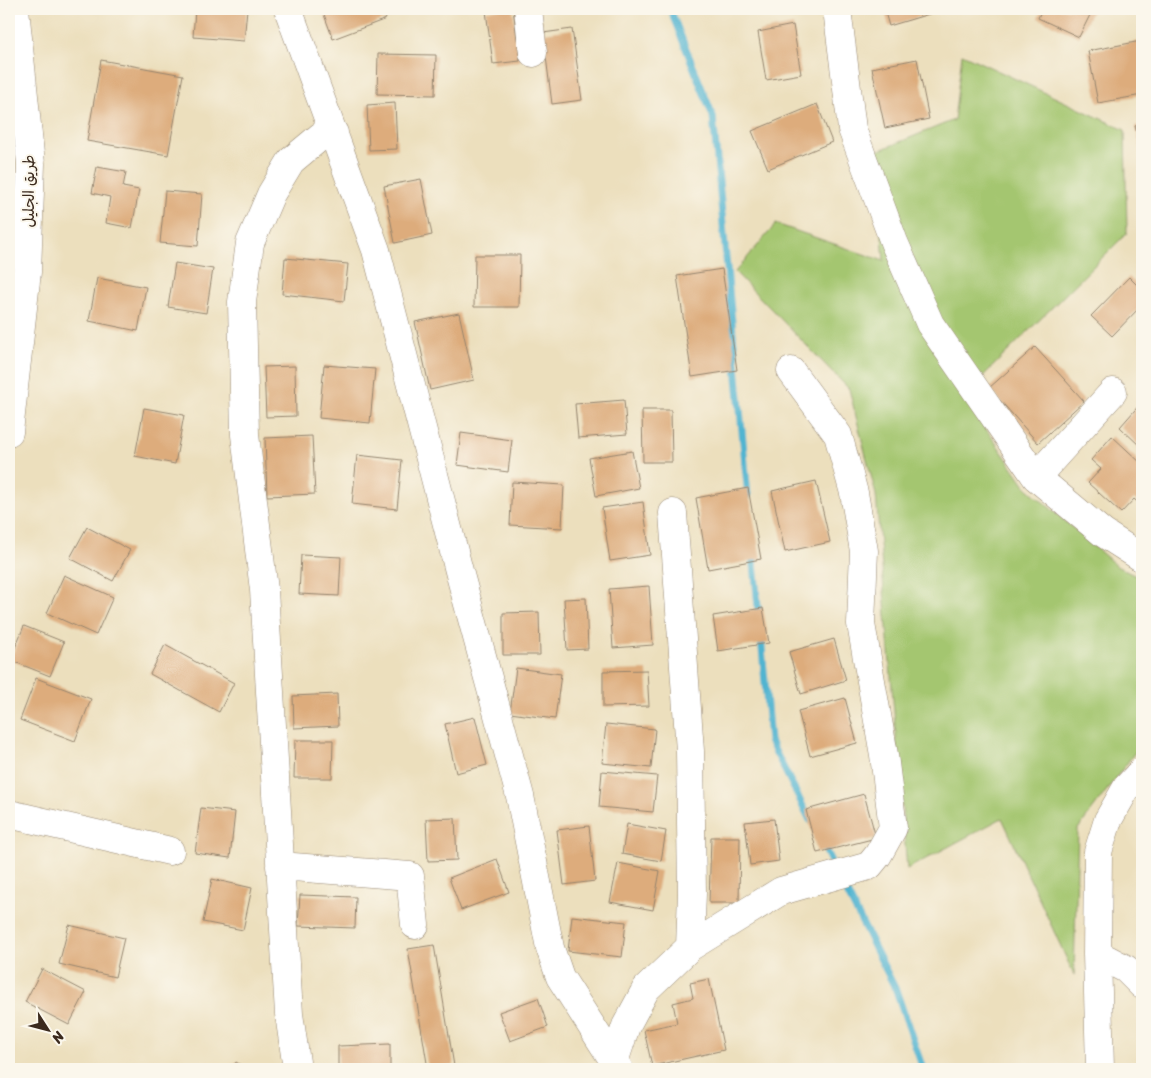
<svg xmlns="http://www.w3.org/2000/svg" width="1151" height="1078" viewBox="0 0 1151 1078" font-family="Sriracha,'Playpen Sans Arabic',sans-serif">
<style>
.green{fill:#a4c66f;stroke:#707846}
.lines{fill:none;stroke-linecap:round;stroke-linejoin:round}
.stream{stroke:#51b4d0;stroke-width:7}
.building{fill:#ddac7b}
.minor-casing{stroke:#94846e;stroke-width:29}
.major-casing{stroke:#94846e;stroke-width:29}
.minor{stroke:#fff;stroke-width:28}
.major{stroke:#fff;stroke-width:28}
.labels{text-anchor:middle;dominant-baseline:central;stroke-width:4;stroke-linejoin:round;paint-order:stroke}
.street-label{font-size:15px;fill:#3b2a1e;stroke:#fbf7ec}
</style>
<rect width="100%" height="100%" fill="#fbf7ec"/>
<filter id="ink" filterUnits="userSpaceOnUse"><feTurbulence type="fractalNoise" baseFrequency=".02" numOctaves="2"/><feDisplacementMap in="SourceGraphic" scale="10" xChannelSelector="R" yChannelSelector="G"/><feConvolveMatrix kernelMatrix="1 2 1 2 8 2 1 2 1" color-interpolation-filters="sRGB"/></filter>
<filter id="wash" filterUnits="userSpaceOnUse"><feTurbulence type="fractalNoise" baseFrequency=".0096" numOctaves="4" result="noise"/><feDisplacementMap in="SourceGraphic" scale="20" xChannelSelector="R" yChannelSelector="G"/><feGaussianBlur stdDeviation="1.12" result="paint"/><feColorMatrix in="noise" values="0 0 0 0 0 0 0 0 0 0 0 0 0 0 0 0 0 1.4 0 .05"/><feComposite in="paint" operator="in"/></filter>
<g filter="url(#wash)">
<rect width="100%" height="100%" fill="#ecdfbd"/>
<path class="green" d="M962,54l163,76 2,103 -164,163 64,92 91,79 24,12v164l-64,86 -4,146 -72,-157 -95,51 -31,-374 -27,-106 -114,-117 41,-48 108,37 -9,-109 79,-32z"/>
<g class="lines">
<path class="stream" d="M670,9l43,107 35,380
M753,552l6,66
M761,636l9,105 40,79
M822,843l13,27
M840,879l56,111 27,79"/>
</g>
<g id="blocks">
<path class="building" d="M195,9h52l-3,32 -51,-4z
M322,9h60l4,10 -53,20z
M499,9h14l7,52 -27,3 -7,-53z
M754,9h22l1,1 -21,4z
M884,9h62l-57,17z
M1042,9h51l-14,28 -41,-19z
M793,25l8,49 -35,6 -8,-48z
M572,29l10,71 -30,4 -9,-71z
M1141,41l1,54 -44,8 -10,-52z
M378,54l58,1 -1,40 -58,-1z
M917,59l12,60 -44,9 -13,-60z
M101,60l82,15 -15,80 -81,-14z
M395,103l2,46 -28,1 -2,-45z
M817,104l15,38 -64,27 -16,-38z
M1142,124v29l-7,-27z
M97,167l29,5 -3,15 16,3 -7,38 -26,-5 4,-26 -18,-4z
M421,179l11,56 -37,8 -11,-57z
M165,191l37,3 -4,52 -38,-3z
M475,255h45l-1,52h-45z
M285,258l63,6 -4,37 -62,-7z
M175,263l38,6 -7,44 -38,-6z
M722,269l15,101 -45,7 -15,-101z
M1129,277l13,13v15l-30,31 -21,-20z
M97,278l49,9 -8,44 -49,-10z
M459,313l15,67 -44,10 -15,-68z
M1035,347l49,54 -46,42 -49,-55z
M324,365l51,4 -5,54 -51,-5z
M295,366l1,50 -30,1 -2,-50z
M624,400l3,34 -49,4 -3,-34z
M1142,402v46l-22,-21z
M144,408l40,7 -9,49 -40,-8z
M642,410h29l1,52h-29z
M461,433l51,7 -4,32 -51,-7z
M312,436l3,58 -48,2 -2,-58z
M1112,436l30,28v39l-1,2 -7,-6 -13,14 -33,-30 13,-14 -10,-9z
M632,451l7,37 -43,8 -7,-38z
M357,455l45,5 -5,49 -45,-5z
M816,481l14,61 -45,10 -13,-61z
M512,482l52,3 -2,43 -52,-3z
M748,488l13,71 -53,10 -12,-71z
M643,502l7,53 -40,6 -8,-53z
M87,527l43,23 -17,31 -43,-23z
M301,555l40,2 -2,39 -40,-2z
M64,575l49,22 -17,38 -49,-22z
M649,586l4,59 -40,3 -4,-59z
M586,598l2,51 -21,1 -3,-51z
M763,608l6,35 -51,8 -5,-35z
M539,612l1,43h-37v-42z
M24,626l40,16 -14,34 -40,-16z
M834,639l12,41 -45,14 -12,-42z
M165,645l69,38 -15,29 -69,-38z
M516,668l45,6 -6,45 -45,-6z
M647,670l2,36 -46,1v-36z
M36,678l55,21 -16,42 -55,-21z
M337,694l1,32 -44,2 -1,-32z
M845,698l12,45 -47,13 -12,-45z
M475,717l12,48 -31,8 -11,-49z
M606,724l49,5 -4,39 -49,-5z
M295,740h38l-1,38h-38z
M602,771l55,5 -4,36 -54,-5z
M864,794l12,44 -59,15 -11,-43z
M201,808l34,4 -5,46 -35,-5z
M455,818l2,42 -29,1 -2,-42z
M774,819l5,42 -29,4 -5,-43z
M627,824l39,7 -5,30 -39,-7z
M589,826l6,55 -31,4 -7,-55z
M711,837h29l-1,66h-30z
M497,859l12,33 -48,18 -12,-32z
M618,863l42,8 -7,39 -43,-8z
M212,879l40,9 -9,42 -40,-8z
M300,895l56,2 -1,31 -57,-2z
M572,916l54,6 -4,35 -54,-6z
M69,925l55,13 -9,39 -56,-13z
M434,945l20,121 -26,3 -20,-120z
M42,969l44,23 -17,33 -44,-23z
M709,979l15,71 -72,16 -8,-36 33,-7 -4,-20 20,-5 -3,-15z
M538,998l10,29 -38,14 -11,-29z
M390,1044v25h-52v-23z
M236,1062l12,7h-17z"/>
</g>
</g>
<g filter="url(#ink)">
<use href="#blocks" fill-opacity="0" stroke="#94846e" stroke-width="1"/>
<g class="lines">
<defs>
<path id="minor" d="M288,9l88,241 83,321 61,225 30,152 10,29 59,92
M528,9l5,44
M837,9l15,120 42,113 36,82 106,153 67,56 39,25
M1036,477l77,-85
M673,513l17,238 2,142 -2,54
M9,814l161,37
M280,866l130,10 5,49
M1097,954l29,15 16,16
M614,1062l12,-36 20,-37 44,-42 91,-56 88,-25 9,-11 15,-27 -9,-73 -23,-131 3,-73 -10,-58 -16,-58 -47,-64
M297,1069l-8,-55 -25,-424 -19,-155 -3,-133 8,-59 21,-49 20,-33 30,-25 13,-3
M1100,1069l-3,-115 1,-102 10,-32 19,-33 15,-16"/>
<path id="major" d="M9,432l18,-160 4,-108 -16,-155"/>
</defs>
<use href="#minor" class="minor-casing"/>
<use href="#major" class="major-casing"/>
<use href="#minor" class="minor"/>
<use href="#major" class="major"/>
</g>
</g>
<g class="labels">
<g class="street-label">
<text transform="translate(29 191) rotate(-90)">طريق الجليل</text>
</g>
</g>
<rect width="1151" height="1078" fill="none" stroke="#fbf7ec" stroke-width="30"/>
<g transform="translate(48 1030) rotate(126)" stroke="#fbf7ec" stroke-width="4" paint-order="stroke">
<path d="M0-4L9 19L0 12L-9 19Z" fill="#3b2a1e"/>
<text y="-8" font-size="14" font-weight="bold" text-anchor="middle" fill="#3b2a1e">N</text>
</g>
</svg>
